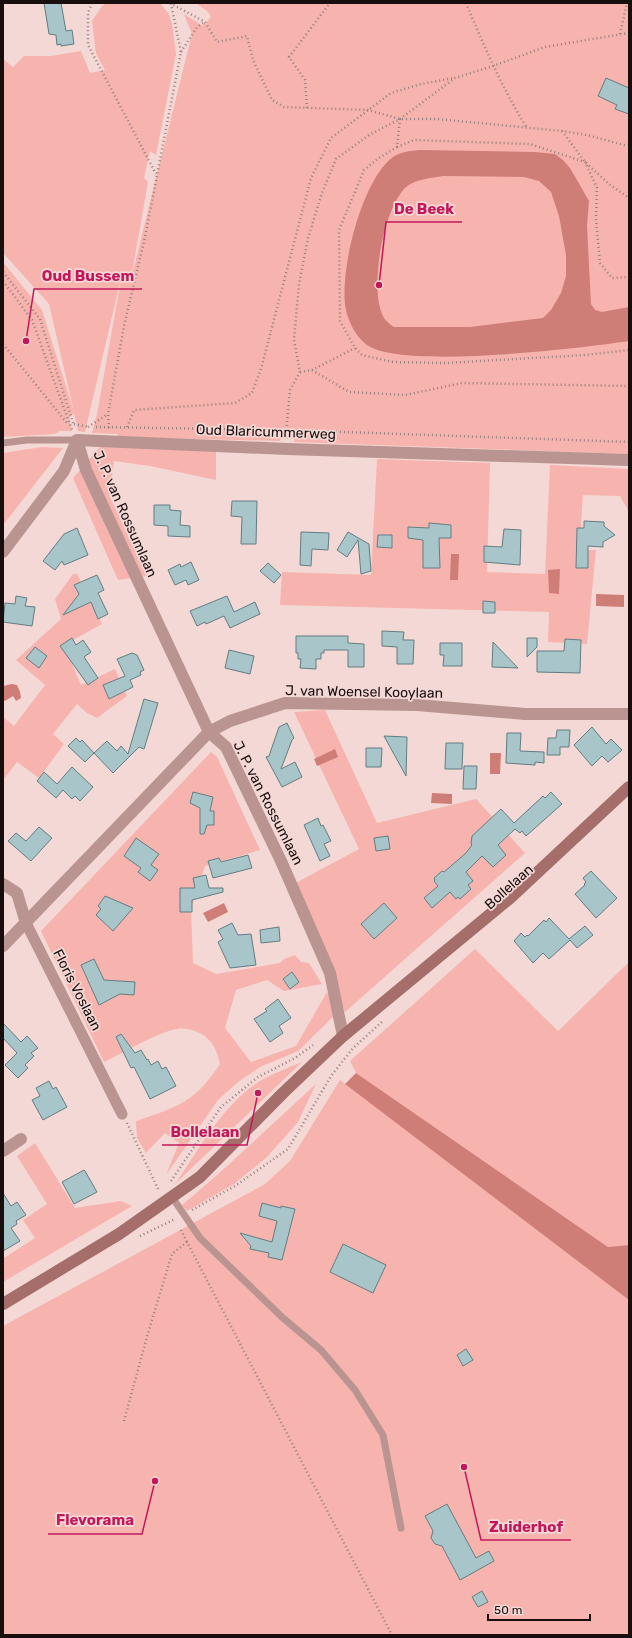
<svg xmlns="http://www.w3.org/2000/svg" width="632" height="1638" viewBox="0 0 632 1638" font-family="Rubik,sans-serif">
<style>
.green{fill:#f7b4ae}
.water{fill:#cf7d77;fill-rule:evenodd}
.building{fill:#a8c5ca;stroke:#627d82}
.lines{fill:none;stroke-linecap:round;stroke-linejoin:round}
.path{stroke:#937f7e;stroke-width:2.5;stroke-dasharray:1 3;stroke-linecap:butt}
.service{stroke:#ba9490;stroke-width:7}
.pedestrian{stroke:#ba9490;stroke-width:11}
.minor{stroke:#ba9490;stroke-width:12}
.secondary{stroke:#a56e6a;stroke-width:12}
.labels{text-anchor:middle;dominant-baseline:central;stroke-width:3.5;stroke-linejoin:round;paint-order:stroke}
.street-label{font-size:14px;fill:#180e0e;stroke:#f4d8d5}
.leader{fill:none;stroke:#c2185b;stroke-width:1.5}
.callout-dot{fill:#c2185b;stroke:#f4d8d5;stroke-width:1.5}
.callout-label{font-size:15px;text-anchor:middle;font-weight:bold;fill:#c2185b;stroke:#f4d8d5;stroke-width:3.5;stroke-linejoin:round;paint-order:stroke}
</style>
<rect width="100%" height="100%" fill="#f4d8d5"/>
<path class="green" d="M106,3h54l8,10 4,10 4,31 -20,101 -6,-4 -6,27 4,4 -17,97 61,-245 -8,-20 19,12 8,-9 -3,-5 -12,-9h433v451l-335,-12v-3h-13l-1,2 -161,-4 -2,-3 -25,-1 5,-19 25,-140 -37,158 -7,-1 -4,-18 -5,5 3,13h-12l-5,3 -52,3v-175l39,48 32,102 -25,-108 -46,-51v-194l10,8 11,-11h27l30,-5 9,22 15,-3 -9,-16 -4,-33 10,-15z
M101,446l115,5v29l-66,-14 -36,-5 -5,34 38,81 -29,4 -45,-102z
M42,447l21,1 -60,77v-72z
M377,459l113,4 -3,109 58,2 5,-109 79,4v43l-9,-16 -37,-1 -2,28v27h15l-9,94 -39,-2 1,-30 -269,-7 2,-33 89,3z
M73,574h4l25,50 -38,21 17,40 34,-16 12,27 -30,22 -10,-5 -10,-9 -24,30 11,10 -25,34 -22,-16 -14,18v-63l11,9 31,-41 -29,-25 45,-41 -6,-20z
M325,710l52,113 99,-24 49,54 -180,159 -57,-125 71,-38 -65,-137z
M211,752l6,5 43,93 -55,16 -14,43 2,54 23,11 64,-11 4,-4 11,-4 6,7 8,1 13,21 -38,7 -17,-11 -31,10 -11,38 26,34 45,-16 31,-54 10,21 -39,38 -38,16 -22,15 -20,18 -52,75 13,-32 -14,-10 -19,20 -9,-15 -1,-17c42,-14 59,-19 84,-57 -2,-9 -5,-19 -12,-25 -7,-7 -21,-12 -31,-10 -20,3 -53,24 -73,33l-63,-131z
M475,949l83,82 71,-69v283l-21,2 -252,-174 -6,-12z
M302,1062l-127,122c26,-37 50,-84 90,-106 12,-6 25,-11 37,-16z
M340,1080l289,219v336h-626v-309l262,-142 25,-23z
M316,1084l-18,38 -31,35 -33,27 -47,27 -5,-6c47,-39 90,-81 134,-121z
M35,1143l40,65 46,-7 11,5 -129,76v-25l1,1 31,-20 -12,-18 24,-16 -30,-48z"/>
<path class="water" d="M419,150l116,2 20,2 8,6 7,8 19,33 -2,25 4,78 4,6 7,2 27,-5v34c-47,7 -227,29 -262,4 -11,-8 -18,-22 -21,-35 -8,-36 16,-131 47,-153 7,-5 17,-6 26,-7zM443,176l81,1 15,4 12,11 8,24 7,39v21l-5,17 -10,17 -8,8 -73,9h-76c-6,-4 -11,-8 -13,-16 -10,-29 2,-100 24,-123 9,-9 27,-10 38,-12z
M451,554h8l-1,26h-8z
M560,569l-1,25 -10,-1 -1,-23z
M596,594l28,1v12l-28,-1z
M12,684l5,1 3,7 1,6 -5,3 -3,-5 -8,5 -2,-1v-14z
M335,749l3,8 -21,9 -3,-7z
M490,753h11l-1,21h-10z
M432,793l20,1v10l-21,-1z
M224,903l4,9 -20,10 -5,-9z
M356,1073l252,174 21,-2v55l-284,-216z"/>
<path class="building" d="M44,3h17l5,28 6,-1 2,14 -13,2v-2l-4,1 -1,-10 -7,-1z
M606,78l23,10v26l-14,-5 2,-4 -19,-9z
M232,501h25l-1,43h-15l1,-27 -11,-1z
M154,505h16v5l11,1 -1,14 10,1v11l-22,-1v-10l-14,-1z
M584,521l20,1v4l11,9 -12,7v5l-15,-1v22h-12l1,-40h7z
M429,523l22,2v13h-12l1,30h-17v-28l-15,-2v-11l21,1z
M77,528l11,27 -24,10 -2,-4 -7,9 -12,-9 21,-27z
M504,529l17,1 -1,35 -36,-3v-16l18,1z
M301,532l28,1 -1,17 -16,-1 -1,17 -11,-1z
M348,532l21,12 2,27 -10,3 -3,-34 -11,17 -10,-7z
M378,535h14v13l-15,-1z
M191,562l8,18 -11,5 -2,-5 -11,5 -7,-15 12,-6 1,3z
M268,563l13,12 -7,8 -14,-12z
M97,575l7,15 -6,3 10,21 -10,5 -7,-17 -28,13 16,-21 -5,-9z
M16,596l11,2 -2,8 10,1 -3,19 -29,-4 2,-19 10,1z
M227,596l7,16 21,-10 5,12 -30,14 -6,-12 -18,8 -1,-2 -8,4 -7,-15z
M483,601l12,1v11h-12z
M382,631l22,1 -1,8h11l-1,24h-16v-17l-15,-1z
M296,636h52v7l16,1v23h-16v-17h-24v3h-3v6h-5v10l-16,-1 1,-9h-3v-6h-2z
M72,638l4,7 7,-5 8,12 -7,5 14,21 -10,7 -28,-39z
M527,638h10v9l-10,10z
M565,639l16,1 -1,33 -43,-1v-21h27z
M493,642l25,26 -26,-1z
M440,643h22v23h-19l1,-11h-4z
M35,647l12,9 -8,12 -13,-10z
M229,650l25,6 -4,18 -25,-6z
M132,653l5,2 7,15 -4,2 1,3 -11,5 3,7 -24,12 -6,-14 22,-9 -8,-17z
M144,699l14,4 -14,46 -5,-2 -26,26 -19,-20 -9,9 -17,-16 8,-8 4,4 2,-2 12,13 13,-12 10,10 4,-5 7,8z
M287,723l7,15 -2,2 -11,29 14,-7 7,15 -20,10 -16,-30 3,-1 10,-29z
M592,727l14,17 5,-5 11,11 -14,12 -6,-6 -10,10 -18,-21z
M557,730h13l-1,17h-9v8h-13l1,-17h8z
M507,733h14l-1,18 24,1v11l-9,-1v3l-29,-2z
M384,736l23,1 -1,39z
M446,743h17l-1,26h-17z
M366,748h16l-1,19h-15z
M464,766h13l-1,23h-13z
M72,767l21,20 -13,14 -5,-5 -3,3 -9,-9 -7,8 -19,-17 7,-9 13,12z
M193,792l20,5 -3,14h4v14h-7l-3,9h-4v-26l-10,-5z
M551,792l11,12 -36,32 -4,-5 -2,2 -5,-4 -17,16 8,10 -13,12 -11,-11 -16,16 7,9 -5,4 3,4 -11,10 -2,-2 -2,2 -6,-7 -18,16 -8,-10 14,-12 -4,-5 1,-1 -1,-2 8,-7 2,1 22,-19 6,-8 -1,-1 1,-8 29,-27 13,14 29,-27 2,2z
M318,818l3,8 2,-1 8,16 -7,3 6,12 -10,5 -16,-36z
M39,827l13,11 -21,23 -23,-20 8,-8 10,8z
M388,836l2,13 -14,2 -2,-13z
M136,838l23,16 -8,11 7,5 -8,11 -12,-9 3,-4 -17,-12z
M248,855l4,13 -39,10 -5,-17 11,-3 2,4z
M591,871l26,27 -21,20 -21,-24 10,-9 -1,-1 2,-2 -3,-4z
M206,875l3,13h14v4l-31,8v12h-12v-24h15l-2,-10z
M105,896l28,12 -20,23 -17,-16 5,-6 -3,-3z
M384,903l13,15 -23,21 -13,-15z
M549,918l20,21 16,-13 8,9 -16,13 -7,-8 -21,19 -6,-6 -10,10 -19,-22 7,-8 4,4 2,-2 1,1 16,-16 2,2z
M232,923l6,12 13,-1 5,31 -26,3 -12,-26 5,-3 -5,-9z
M279,927l1,14 -19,2 -1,-13z
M94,959l10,21 31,2 -1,13 -14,-1 -21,11 -18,-40z
M292,972l7,10 -9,7 -7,-10z
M278,999l13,19 -12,8 4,7 -13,9 -16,-23 13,-8 -2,-2z
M3,1023l18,19 6,-6 11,12 -7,5 3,3 -9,9 3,3 -10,10 -13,-13 12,-12 -14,-15z
M121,1034l14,19 6,-3 6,10 1,-1 3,6 7,-4 4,8 4,-2 10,19 -26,13 -16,-32 -3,1 -15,-31z
M49,1081l4,8 3,-2 11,20 -24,13 -11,-20 8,-4 -4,-8z
M84,1170l1,1 12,21 -23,12 -12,-22z
M3,1193l8,13 6,-4 9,13 -10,6 1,3 -6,4 9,13 -17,10z
M262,1203l19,5v-2l14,3 -13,51 -14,-3 1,-4 -19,-4 1,-3 -11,-13 32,9 5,-21 -18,-5z
M343,1244l43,21 -13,28 -43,-21z
M466,1349l7,11 -10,6 -6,-11z
M447,1504l29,54 13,-7 5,10 -34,19 -18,-34 -7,-2 -4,-6 2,-7 -8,-15z
M482,1591l6,11 -10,5 -6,-10z"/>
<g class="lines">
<path class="path" d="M92,3l-4,10v32l68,129
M170,3l35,19 12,20 30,-6 6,24 19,40 12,7 84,3 32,9h37l125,12 25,4 37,10h5
M466,3c18,43 36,85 61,125
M620,34l7,-31
M181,52l16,-25 8,-5
M307,108l-2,-28 -16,-23 41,-54
M400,119l-3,28 -18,11 -15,12 -25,60 1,91 15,27 7,7 31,7 53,1 139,-8 44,-5
M562,131l23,31 24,22 20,14
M397,147l17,-7 116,4 55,18 12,26 -1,31 4,44 12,15 17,-1
M3,272l37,47 34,107
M3,281l29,39 40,110
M3,344l64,79
M312,370l37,22 56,3 57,-12 167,3
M300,372l12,-2 43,-22
M287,422l3,-32 10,-18 -6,-32 5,-56 9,-46 14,-45 14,-34 33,-24 31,-16 55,-41 38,-12 52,-19 84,-14
M74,424l15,3
M88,427l20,-13
M96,427l191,3 342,12
M127,427l7,-17 101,-7 17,-10 9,-24 50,-191 20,-40 60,-45 30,-9 33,-6
M109,428l-1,-14 16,-88 21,-89 36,-185 -10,-48
M287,438v-17
M127,1123l32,68
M171,1181l50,-74 37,-30 37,-19 18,-13
M192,1210l43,-24 53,-37 43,-73 22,-28 30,-27
M181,1230l6,12
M140,1236l35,-17
M124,1421l24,-88 24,-79 15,-12 205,393"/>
<path class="service" d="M3,443l24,-3h50
M172,1197l28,41 83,80 38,32 34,40 28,45 18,93"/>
<path class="pedestrian" d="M26,923l96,191"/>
<path class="minor" d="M77,440l9,30 123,262 17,15 55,114 49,112 13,63
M77,440l210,9 342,11
M3,552l61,-81 13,-31
M3,884l14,9 9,30
M3,946l206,-214 21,-11 55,-18 132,2 108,9h104
M3,1151l18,-12"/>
<path class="secondary" d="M3,1304l116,-70 81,-57 83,-84 60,-57 167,-138 119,-111"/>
</g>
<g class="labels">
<g class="street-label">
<text transform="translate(266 432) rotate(2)">Oud Blaricummerweg</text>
<text transform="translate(125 514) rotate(66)">J. P. van Rossumlaan</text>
<text transform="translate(364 692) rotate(1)">J. van Woensel Kooylaan</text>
<text transform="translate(268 803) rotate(63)">J. P. van Rossumlaan</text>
<text transform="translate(509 887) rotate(-42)">Bollelaan</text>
<text transform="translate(77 990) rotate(63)">Floris Voslaan</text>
</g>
</g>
<path class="leader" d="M379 285L386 222H462M26 341L34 289H142M258 1093L247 1145H162M155 1481L142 1534H48M464 1467L481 1540H571"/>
<g class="callout-dot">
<circle cx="379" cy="285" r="4"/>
<circle cx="26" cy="341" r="4"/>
<circle cx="258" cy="1093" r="4"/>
<circle cx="155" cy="1481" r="4"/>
<circle cx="464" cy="1467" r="4"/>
</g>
<g class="callout-label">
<text x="424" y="214">De Beek</text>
<text x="88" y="281">Oud Bussem</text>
<text x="205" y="1137">Bollelaan</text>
<text x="95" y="1525">Flevorama</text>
<text x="526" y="1532">Zuiderhof</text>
</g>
<rect width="632" height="1638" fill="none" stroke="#180e0e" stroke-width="8"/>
<path d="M488 1614v6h102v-6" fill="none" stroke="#180e0e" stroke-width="2"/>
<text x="494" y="1614" font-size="12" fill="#180e0e" stroke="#f4d8d5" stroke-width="3" paint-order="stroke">50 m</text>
</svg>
